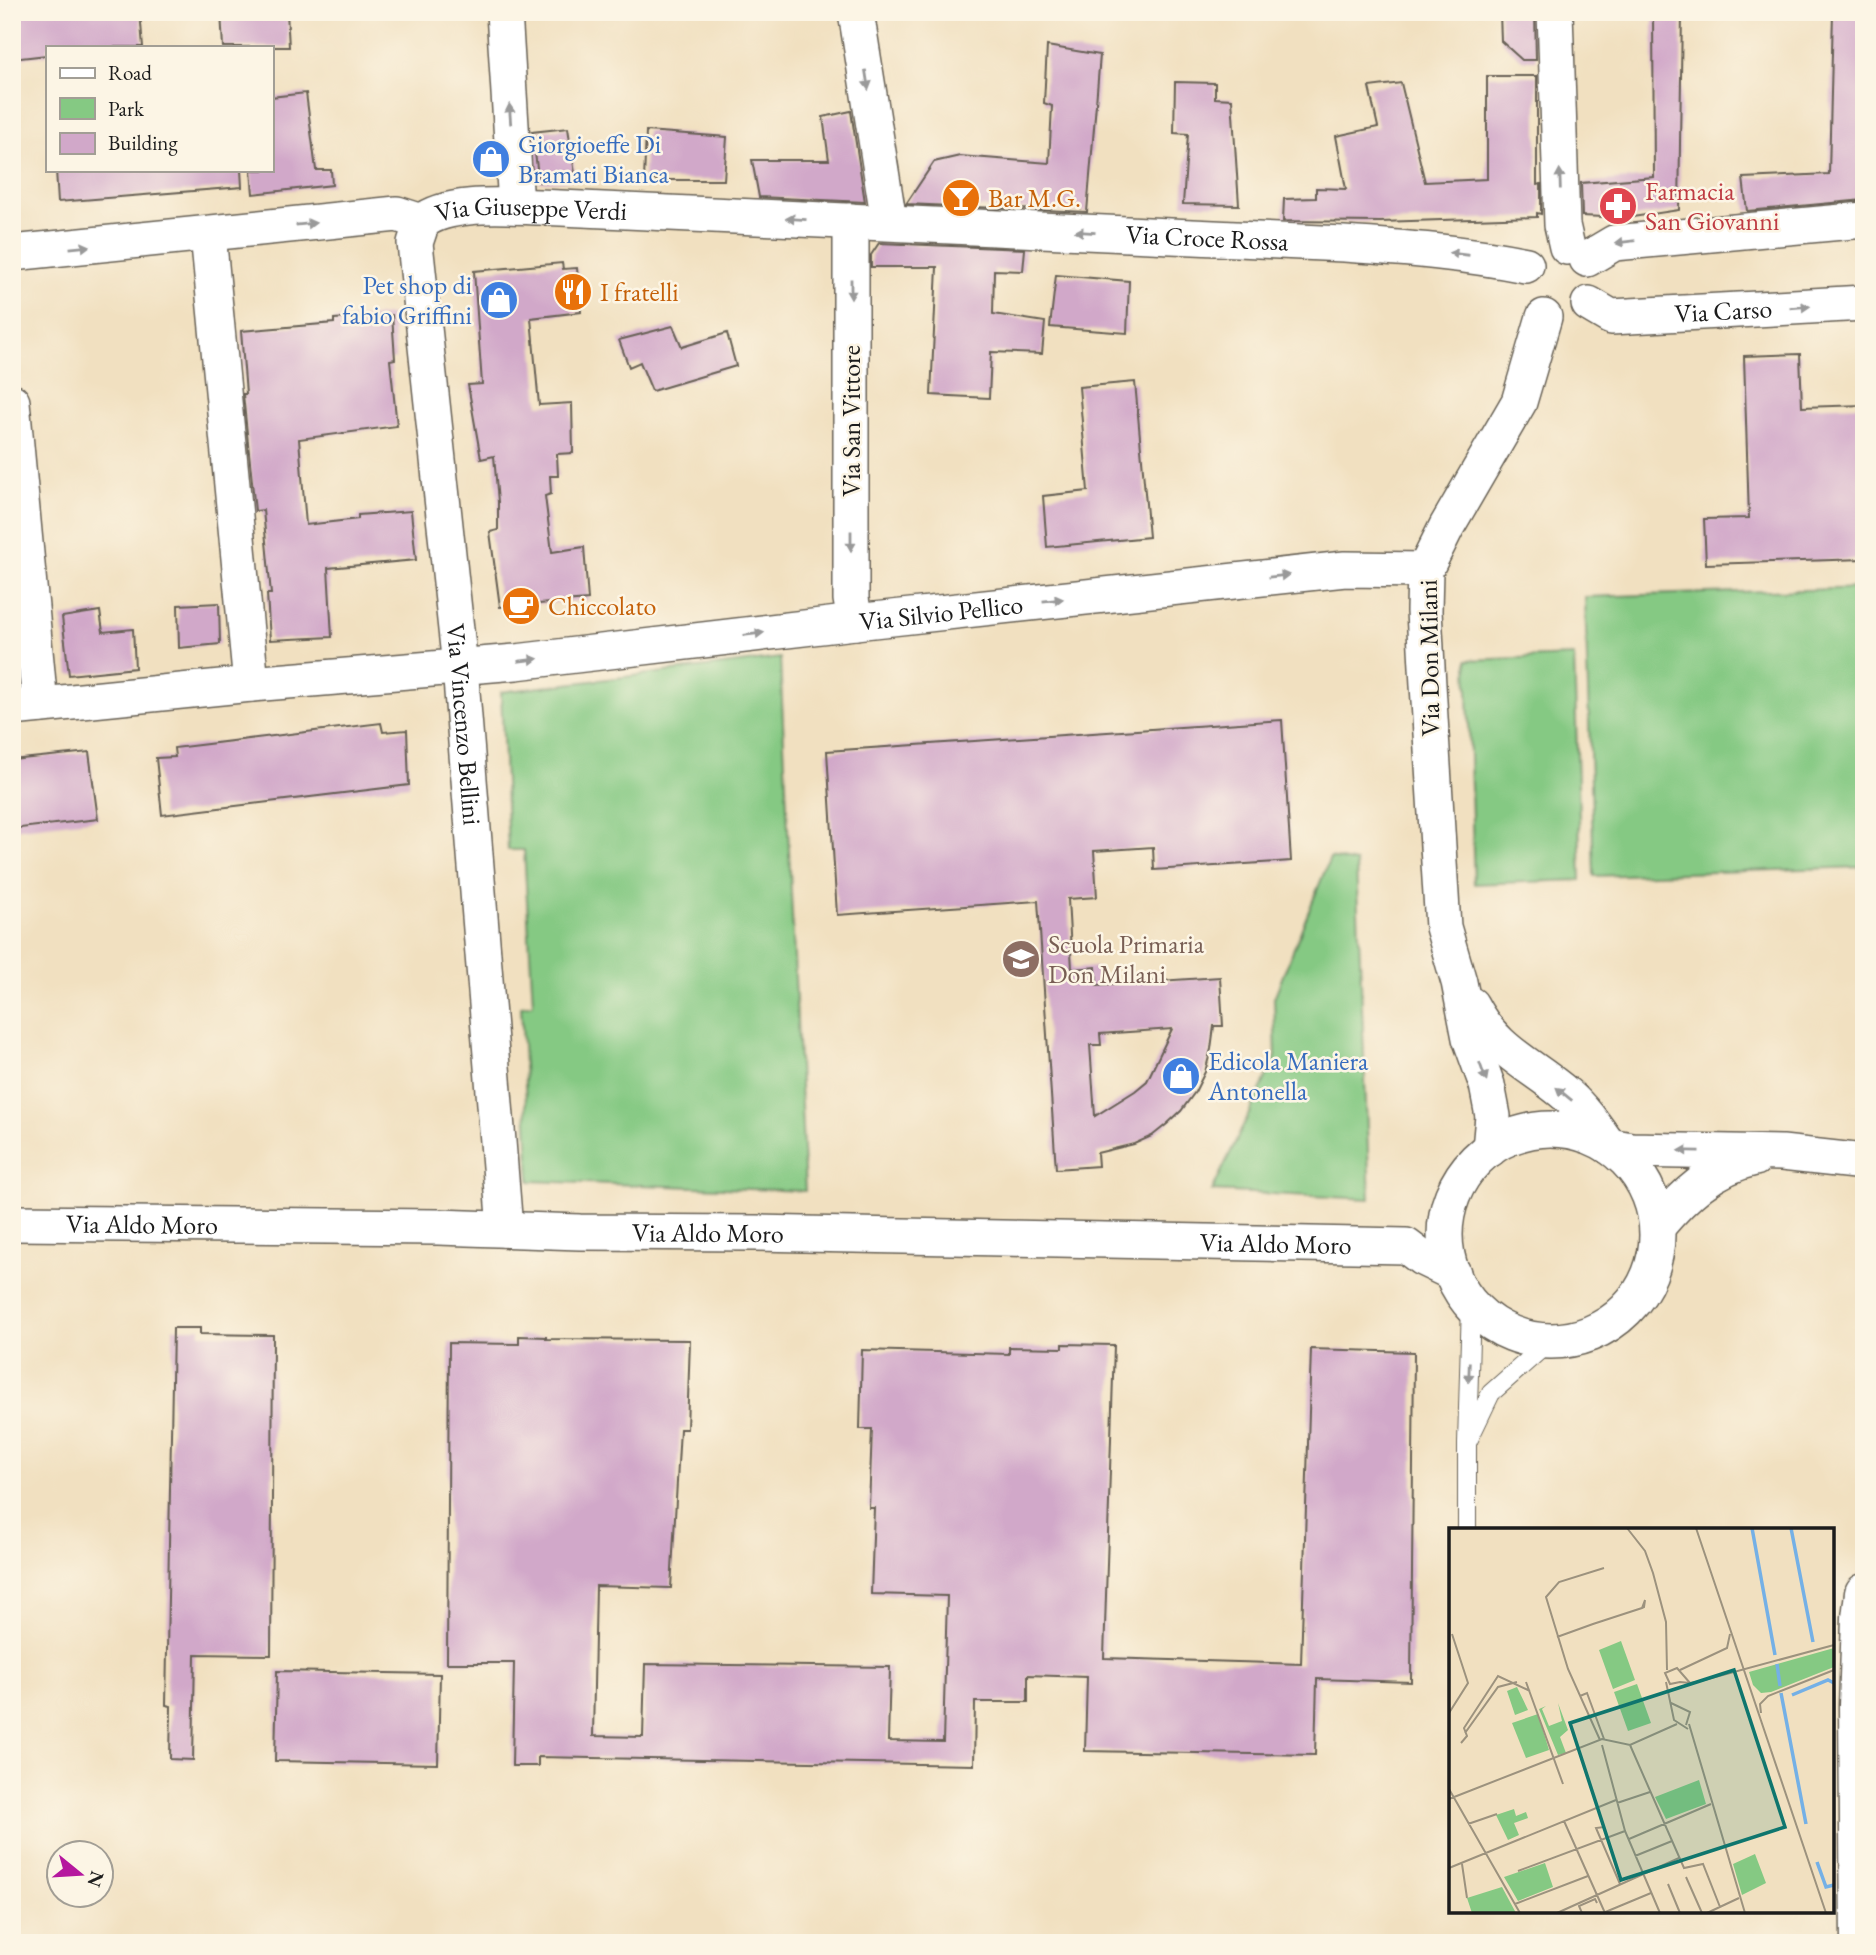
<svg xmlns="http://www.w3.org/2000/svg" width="1876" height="1955" viewBox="0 0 1876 1955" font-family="'EB Garamond',serif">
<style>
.green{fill:#85c983;stroke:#507250;stroke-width:2}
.building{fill:#d1a8c9;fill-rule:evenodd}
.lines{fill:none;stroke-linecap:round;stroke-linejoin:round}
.lane-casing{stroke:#676155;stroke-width:20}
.street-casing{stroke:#676155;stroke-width:38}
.secondary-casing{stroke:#676155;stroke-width:41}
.lane{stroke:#fff;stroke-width:18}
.street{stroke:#fff;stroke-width:35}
.secondary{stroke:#fff;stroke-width:38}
.oneway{fill:#999}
.labels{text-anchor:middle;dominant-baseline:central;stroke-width:5;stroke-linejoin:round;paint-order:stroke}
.shop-label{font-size:26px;fill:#366cbe;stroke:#fcf5e5;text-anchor:start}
.health-label{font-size:26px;fill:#be3a42;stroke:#fcf5e5;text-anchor:start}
.food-label{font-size:26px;fill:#c56008;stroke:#fcf5e5;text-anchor:start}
.street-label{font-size:26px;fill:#1c1c1c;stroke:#fcf5e5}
.education-label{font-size:26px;fill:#785e54;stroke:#fcf5e5;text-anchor:start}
.inset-river{fill:none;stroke:#74b0e6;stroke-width:3.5}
.inset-road{fill:none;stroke:#9c927e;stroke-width:2}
.view{fill:#0f766e;fill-opacity:0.15;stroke:#0f766e;stroke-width:3.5}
.inset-edge{fill:none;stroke:#1c1c1c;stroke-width:3.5}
</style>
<rect width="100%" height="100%" fill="#fcf5e5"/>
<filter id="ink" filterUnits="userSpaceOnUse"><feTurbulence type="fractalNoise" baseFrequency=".0143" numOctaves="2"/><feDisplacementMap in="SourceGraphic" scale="14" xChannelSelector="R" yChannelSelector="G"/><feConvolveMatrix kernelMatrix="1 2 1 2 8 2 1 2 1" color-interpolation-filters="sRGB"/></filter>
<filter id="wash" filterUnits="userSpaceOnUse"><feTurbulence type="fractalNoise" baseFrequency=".00686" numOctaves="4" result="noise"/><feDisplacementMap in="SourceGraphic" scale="28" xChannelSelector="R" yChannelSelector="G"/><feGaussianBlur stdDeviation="1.57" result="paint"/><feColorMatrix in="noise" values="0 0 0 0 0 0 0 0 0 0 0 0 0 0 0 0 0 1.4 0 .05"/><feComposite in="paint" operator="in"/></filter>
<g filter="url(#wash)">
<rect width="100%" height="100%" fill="#f1e0c0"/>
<path class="green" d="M1864,588v279l-270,9 -9,-279z
M1574,656l7,224 -107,4 -7,-224z
M780,658l25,533 -275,-10 -9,-175 12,-2 -9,-154h-16l-7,-158z
M1330,858l26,5 14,336 -158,-8 64,-134 -2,-59z"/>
<g id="blocks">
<path class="building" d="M12,12h128l3,35h-96v8l-35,4z
M221,12h66l2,35h-66z
M1500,12h35l1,48h-14l-21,-19z
M1653,12h29l-3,198 -53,8 -44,-2 -1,-33 73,-6z
M1833,12h31v188l-117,11 -4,-33 86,-4z
M1047,46l53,9 -13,157 -181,-8 28,-42 26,-6 89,7 3,-57 -8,-3z
M1487,76h50v109l4,-1v30l-4,-1v4l-157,5 -97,-1 1,-22 32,-1v-10l30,1 -10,-53 42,-9 -9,-40 32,-4 24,99 62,-3z
M1175,82l40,1v15l17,1 7,106 -56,-1 5,-70 -14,-1z
M306,93l10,77h15l1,15 -79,9 -2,-24h20v-73z
M851,111l14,91 -106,-5 -7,-37h77l-6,-43z
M568,128l8,52 -37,2 -7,-50z
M646,131l81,6 -3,43h-80z
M56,170h185l1,17 -184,15z
M879,243l146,6 -2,22 -29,-1 -1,44 52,8 -3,32 -51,-2 -2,46 -58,-3 6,-128h-66v-12z
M562,263l1,6 14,-1 4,44 -50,6 8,87 33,-2 1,50 -16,1 1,22h-8l1,18 -6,2 7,56 32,-5 4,53 -88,7 -10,-75 8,-2v-28l-4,-46 -13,3 -13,-74 14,-1 -8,-113z
M1056,275l73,6 -2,52 -77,-6z
M392,315l3,44 -5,1 7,66 -98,13 7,86 52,-6v-4l53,-4 5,49 -88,8 4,69 -62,3 -3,-46h4l-8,-84 -8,1 -12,-117h3l-5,-63 93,-8v-4z
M673,326l9,21 45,-14 9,33 -84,25 -12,-29 -11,5 -10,-27z
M1800,354l2,53 62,-2v154l-158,5 -2,-45 45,-1 -5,-162z
M1135,382l14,155 -102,10 -4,-51 45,-5 -9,-104z
M219,603l1,41 -41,4 -1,-43z
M100,611l3,21 30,-3 2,39 -66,7 -7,-58z
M1282,720l9,141 -137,9 -1,-23 -59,4 3,46 -29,2 4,70 24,-2 1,18 123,-8 3,49h-9l-3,23 -6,23 -10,20 -14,19 -14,13 -15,12 -18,8 -37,9 1,13 -42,3 -18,-268 -201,14 -10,-164zM1172,1029l-25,52 -12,10 -40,25 -5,-71h11l-1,-11z
M381,723l2,9 24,-2 2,55 -247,30 -6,-57 19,-1 -1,-9z
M89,752l9,67 -86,10v-69z
M173,1328h27v6l73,1 -2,320 -76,-1 -2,106 -23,-1 1,-53 -5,-1z
M519,1336l27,1v2l144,1 -3,89h-7l-9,159 -75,-2 -3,150 50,1 2,-73 245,3 -2,74 55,1 4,-146 -76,-2 3,-86h-5l3,-79h-12l2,-79 147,4v-7l54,1v-4l51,1 -10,313 197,6 10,-315 103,3 -3,330 -94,-3 -2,76 -230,-4 2,-74 -59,-2v27h-53l-1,63 -436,-8v9h-26l2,-103h-67l2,-320 70,1z
M277,1671l163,3 -2,90 -163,-3z"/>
</g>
</g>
<g filter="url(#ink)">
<use href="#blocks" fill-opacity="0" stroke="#676155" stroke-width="2"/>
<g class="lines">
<defs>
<path id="lane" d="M1471,1303l-4,140 24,-50 59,-52
M1467,1443v87"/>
<g id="street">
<path d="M504,12l12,194"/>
<path d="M856,12l33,210"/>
<path d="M1555,12l7,213 5,22"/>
<path d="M851,221v378l4,23"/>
<path id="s1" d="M422,222c26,-21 83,-16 117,-15l805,37c61,4 122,9 182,21"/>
<path id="s2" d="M422,222l-7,21 45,424 45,562"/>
<path d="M208,234l43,450"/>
<path d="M12,253l385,-39 25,8"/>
<path d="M1587,259l27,-16 250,-23"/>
<path id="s3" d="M1589,304l22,13 253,-14"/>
<path d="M12,402l28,303"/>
<path id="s4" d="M12,708l239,-24 265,-22 339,-40 490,-53 80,1"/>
<path d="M1471,1005c25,48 59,58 97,91 16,14 28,32 41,50"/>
<circle cx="1551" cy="1235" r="106"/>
<path d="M1609,1146l22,4 151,3 82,9"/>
<path d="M1490,1149l3,-33 -6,-31 -17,-47 -11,-56 -16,-55 -15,-242 -4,-74 1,-41 22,-44 72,-124 25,-85"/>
<path id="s5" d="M12,1223l426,4 142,5 175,1 651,13 16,12 31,15"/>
<path d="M1657,1227c27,-32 56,-60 98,-69"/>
</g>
<path id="secondary" d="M1860,1943l-2,-237 3,-88 3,-25"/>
</defs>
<use href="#lane" class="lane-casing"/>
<use href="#street" class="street-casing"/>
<use href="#secondary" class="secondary-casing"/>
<use href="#lane" class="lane"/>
<use href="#street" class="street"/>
<use href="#secondary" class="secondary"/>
</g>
<defs><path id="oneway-solid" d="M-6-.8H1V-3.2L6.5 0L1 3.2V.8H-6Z" transform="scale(1.75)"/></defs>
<g class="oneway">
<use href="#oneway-solid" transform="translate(867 80) rotate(81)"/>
<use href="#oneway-solid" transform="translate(510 114) rotate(-94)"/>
<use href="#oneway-solid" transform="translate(1560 179) rotate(-92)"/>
<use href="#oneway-solid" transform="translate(796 219) rotate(-177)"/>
<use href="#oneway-solid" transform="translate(306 224) rotate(-6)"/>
<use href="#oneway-solid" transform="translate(1085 232) rotate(-177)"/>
<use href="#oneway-solid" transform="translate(1625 242) rotate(173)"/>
<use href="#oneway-solid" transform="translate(80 247) rotate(-6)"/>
<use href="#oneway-solid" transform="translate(1459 254) rotate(-173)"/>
<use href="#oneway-solid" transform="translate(851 289) rotate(90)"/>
<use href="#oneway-solid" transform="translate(1800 307) rotate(-4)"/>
<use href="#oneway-solid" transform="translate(851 541) rotate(90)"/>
<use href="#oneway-solid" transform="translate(1279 576) rotate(-6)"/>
<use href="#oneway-solid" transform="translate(1053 600) rotate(-6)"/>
<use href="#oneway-solid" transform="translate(754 634) rotate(-7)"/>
<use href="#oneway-solid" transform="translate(528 660) rotate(-7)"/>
<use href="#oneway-solid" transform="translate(1483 1072) rotate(70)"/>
<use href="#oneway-solid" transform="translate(1564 1094) rotate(-141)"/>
<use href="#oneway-solid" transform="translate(1689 1151) rotate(-179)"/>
<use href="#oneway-solid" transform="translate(1469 1372) rotate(92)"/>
</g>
</g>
<defs>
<symbol id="shop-disc" viewBox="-11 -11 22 22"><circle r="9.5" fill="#3f7fe0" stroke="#fcf5e5"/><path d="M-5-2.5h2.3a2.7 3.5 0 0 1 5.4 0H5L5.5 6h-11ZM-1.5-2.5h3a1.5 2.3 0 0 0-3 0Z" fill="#fff"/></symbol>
<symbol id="bar-disc" viewBox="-11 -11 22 22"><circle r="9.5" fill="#e8710a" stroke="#fcf5e5"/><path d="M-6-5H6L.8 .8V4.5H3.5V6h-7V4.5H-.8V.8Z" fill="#fff"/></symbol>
<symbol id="pharmacy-disc" viewBox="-11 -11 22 22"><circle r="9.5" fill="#e0444e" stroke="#fcf5e5"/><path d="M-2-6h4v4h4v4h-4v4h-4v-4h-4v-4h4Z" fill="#fff"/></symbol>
<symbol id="restaurant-disc" viewBox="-11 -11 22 22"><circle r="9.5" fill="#e8710a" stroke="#fcf5e5"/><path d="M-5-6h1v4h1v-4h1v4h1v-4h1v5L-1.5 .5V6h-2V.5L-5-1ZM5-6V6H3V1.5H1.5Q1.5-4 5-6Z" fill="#fff"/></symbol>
<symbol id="cafe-disc" viewBox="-11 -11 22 22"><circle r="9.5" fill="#e8710a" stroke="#fcf5e5"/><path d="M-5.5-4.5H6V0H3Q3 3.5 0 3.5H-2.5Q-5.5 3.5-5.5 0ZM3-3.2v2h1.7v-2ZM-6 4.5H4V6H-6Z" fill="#fff"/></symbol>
<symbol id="school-disc" viewBox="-11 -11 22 22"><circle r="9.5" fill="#8d6e63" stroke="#fcf5e5"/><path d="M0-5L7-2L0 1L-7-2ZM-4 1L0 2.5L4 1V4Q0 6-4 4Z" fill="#fff"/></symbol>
</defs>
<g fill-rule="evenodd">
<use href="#shop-disc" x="469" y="137" width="44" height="44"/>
<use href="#bar-disc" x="939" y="176" width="44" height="44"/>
<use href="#pharmacy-disc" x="1596" y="184" width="44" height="44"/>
<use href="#restaurant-disc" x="551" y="270" width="44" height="44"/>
<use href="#shop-disc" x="477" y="278" width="44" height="44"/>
<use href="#cafe-disc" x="499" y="584" width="44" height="44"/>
<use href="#school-disc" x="999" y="937" width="44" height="44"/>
<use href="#shop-disc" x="1159" y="1054" width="44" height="44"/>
</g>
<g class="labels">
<g class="shop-label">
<text x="518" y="144">Giorgioeffe Di<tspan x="518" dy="30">Bramati Bianca</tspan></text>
<text x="472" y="285" text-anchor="end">Pet shop di<tspan x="472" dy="30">fabio Griffini</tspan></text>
<text x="1208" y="1061">Edicola Maniera<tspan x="1208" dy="30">Antonella</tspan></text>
</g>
<g class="health-label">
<text x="1645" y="191">Farmacia<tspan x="1645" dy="30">San Giovanni</tspan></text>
</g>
<g class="food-label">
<text x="988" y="198">Bar M.G.</text>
<text x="600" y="292">I fratelli</text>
<text x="548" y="606">Chiccolato</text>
</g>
<g class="street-label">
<text stroke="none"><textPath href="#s1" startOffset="112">Via Giuseppe Verdi</textPath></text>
<text stroke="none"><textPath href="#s1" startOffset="789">Via Croce Rossa</textPath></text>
<text stroke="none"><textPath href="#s3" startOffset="138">Via Carso</textPath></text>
<text transform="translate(851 421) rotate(-90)">Via San Vittore</text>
<text stroke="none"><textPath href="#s4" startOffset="934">Via Silvio Pellico</textPath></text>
<text transform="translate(1429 658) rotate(-91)">Via Don Milani</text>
<text stroke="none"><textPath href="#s2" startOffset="506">Via Vincenzo Bellini</textPath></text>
<text stroke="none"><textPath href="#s5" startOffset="130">Via Aldo Moro</textPath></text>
<text stroke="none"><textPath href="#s5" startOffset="696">Via Aldo Moro</textPath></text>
<text stroke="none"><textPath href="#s5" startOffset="1264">Via Aldo Moro</textPath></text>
</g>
<g class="education-label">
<text x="1048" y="944">Scuola Primaria<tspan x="1048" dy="30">Don Milani</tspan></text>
</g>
</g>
<g transform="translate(1449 1528)">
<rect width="385" height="385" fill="#f1e0c0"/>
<path d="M172,113l14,39 -22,9 -14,-39zM385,120v19l-63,25 -10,1 -8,-8 -4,-13zM188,156l14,39 -23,8 -14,-39zM68,159l11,23 -13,5 -8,-24zM109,175l10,27 -8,7 6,16 -8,2 -19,-46 7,-3 -4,3 7,17 13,-5zM89,186l11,36 -23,8 -14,-35zM250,252l7,24 -40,15 -11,-22zM65,281l2,7 10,-4 2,6 -14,5 5,12 -11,5 -12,-25zM306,326l11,29 -24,12 -9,-31zM96,335l8,24 -35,14 -14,-24zM53,359l14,26h-44l-5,-15z" fill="#85c983"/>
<path class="inset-river" d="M303,0l23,127M342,0l22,114M328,136l3,22M332,165l25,131M343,167l36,-15 6,3M368,334l9,25 8,-2"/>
<path class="inset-road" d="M178,0l18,23 8,22 13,49 1,48M247,0l130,385M108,109l36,-13 49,-16 2,-1 1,-7 -3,8M231,142l47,-22 3,-14M77,154l37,102M217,154l8,38 14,9M241,155l-13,-15 -12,5 5,11 10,-2 10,1 7,-1 137,-37M131,168l7,-3 17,46M222,175l19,9 -4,13M0,185l19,-30 -16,-49M312,185l-1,-9 8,-8 66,-26M240,196l56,189M16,205l33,-46 19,-5M151,212l-32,-71 -22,-72 13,-15 45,-14M12,215l6,-7 -3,-8 34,-52 32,15M153,217l23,86 35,82M181,217l54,123 19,-4 17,43M0,261l71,124M0,271l153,-60 28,6 47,-21M168,275l33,-11M115,293l41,92M19,296l29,-10M155,299l-8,1 24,56M180,311l82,-35M186,328l37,-15M13,336l5,34M0,340l167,-68M69,343l107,-40M237,349l16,36M219,356l12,29M66,376l73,-28M108,385l122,-55M133,385l-3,-7 16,-7 2,4M154,385l48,-20M258,385l32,-15"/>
<path class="view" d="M285,142l51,157 -164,53 -51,-157z"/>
<rect width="385" height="385" class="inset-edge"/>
</g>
<rect width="1876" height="1955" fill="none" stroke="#fcf5e5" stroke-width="42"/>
<rect x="46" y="46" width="228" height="126" fill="#fcf5e5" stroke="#a29e95" stroke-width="2"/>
<rect x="60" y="68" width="35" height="10" fill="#ffffff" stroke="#a29e95" stroke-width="2"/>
<text x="108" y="80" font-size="21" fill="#1c1c1c">Road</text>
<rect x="60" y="98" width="35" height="21" fill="#85c983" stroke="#a29e95" stroke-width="2"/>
<text x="108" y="116" font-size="21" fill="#1c1c1c">Park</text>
<rect x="60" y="133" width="35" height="21" fill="#d1a8c9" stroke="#a29e95" stroke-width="2"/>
<text x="108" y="150" font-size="21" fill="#1c1c1c">Building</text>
<g transform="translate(80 1874) rotate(108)"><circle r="33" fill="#fcf5e5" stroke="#a29e95" stroke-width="2"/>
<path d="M0-5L12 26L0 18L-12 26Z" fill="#b5179e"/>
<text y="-10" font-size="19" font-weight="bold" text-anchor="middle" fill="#1c1c1c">N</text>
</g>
</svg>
